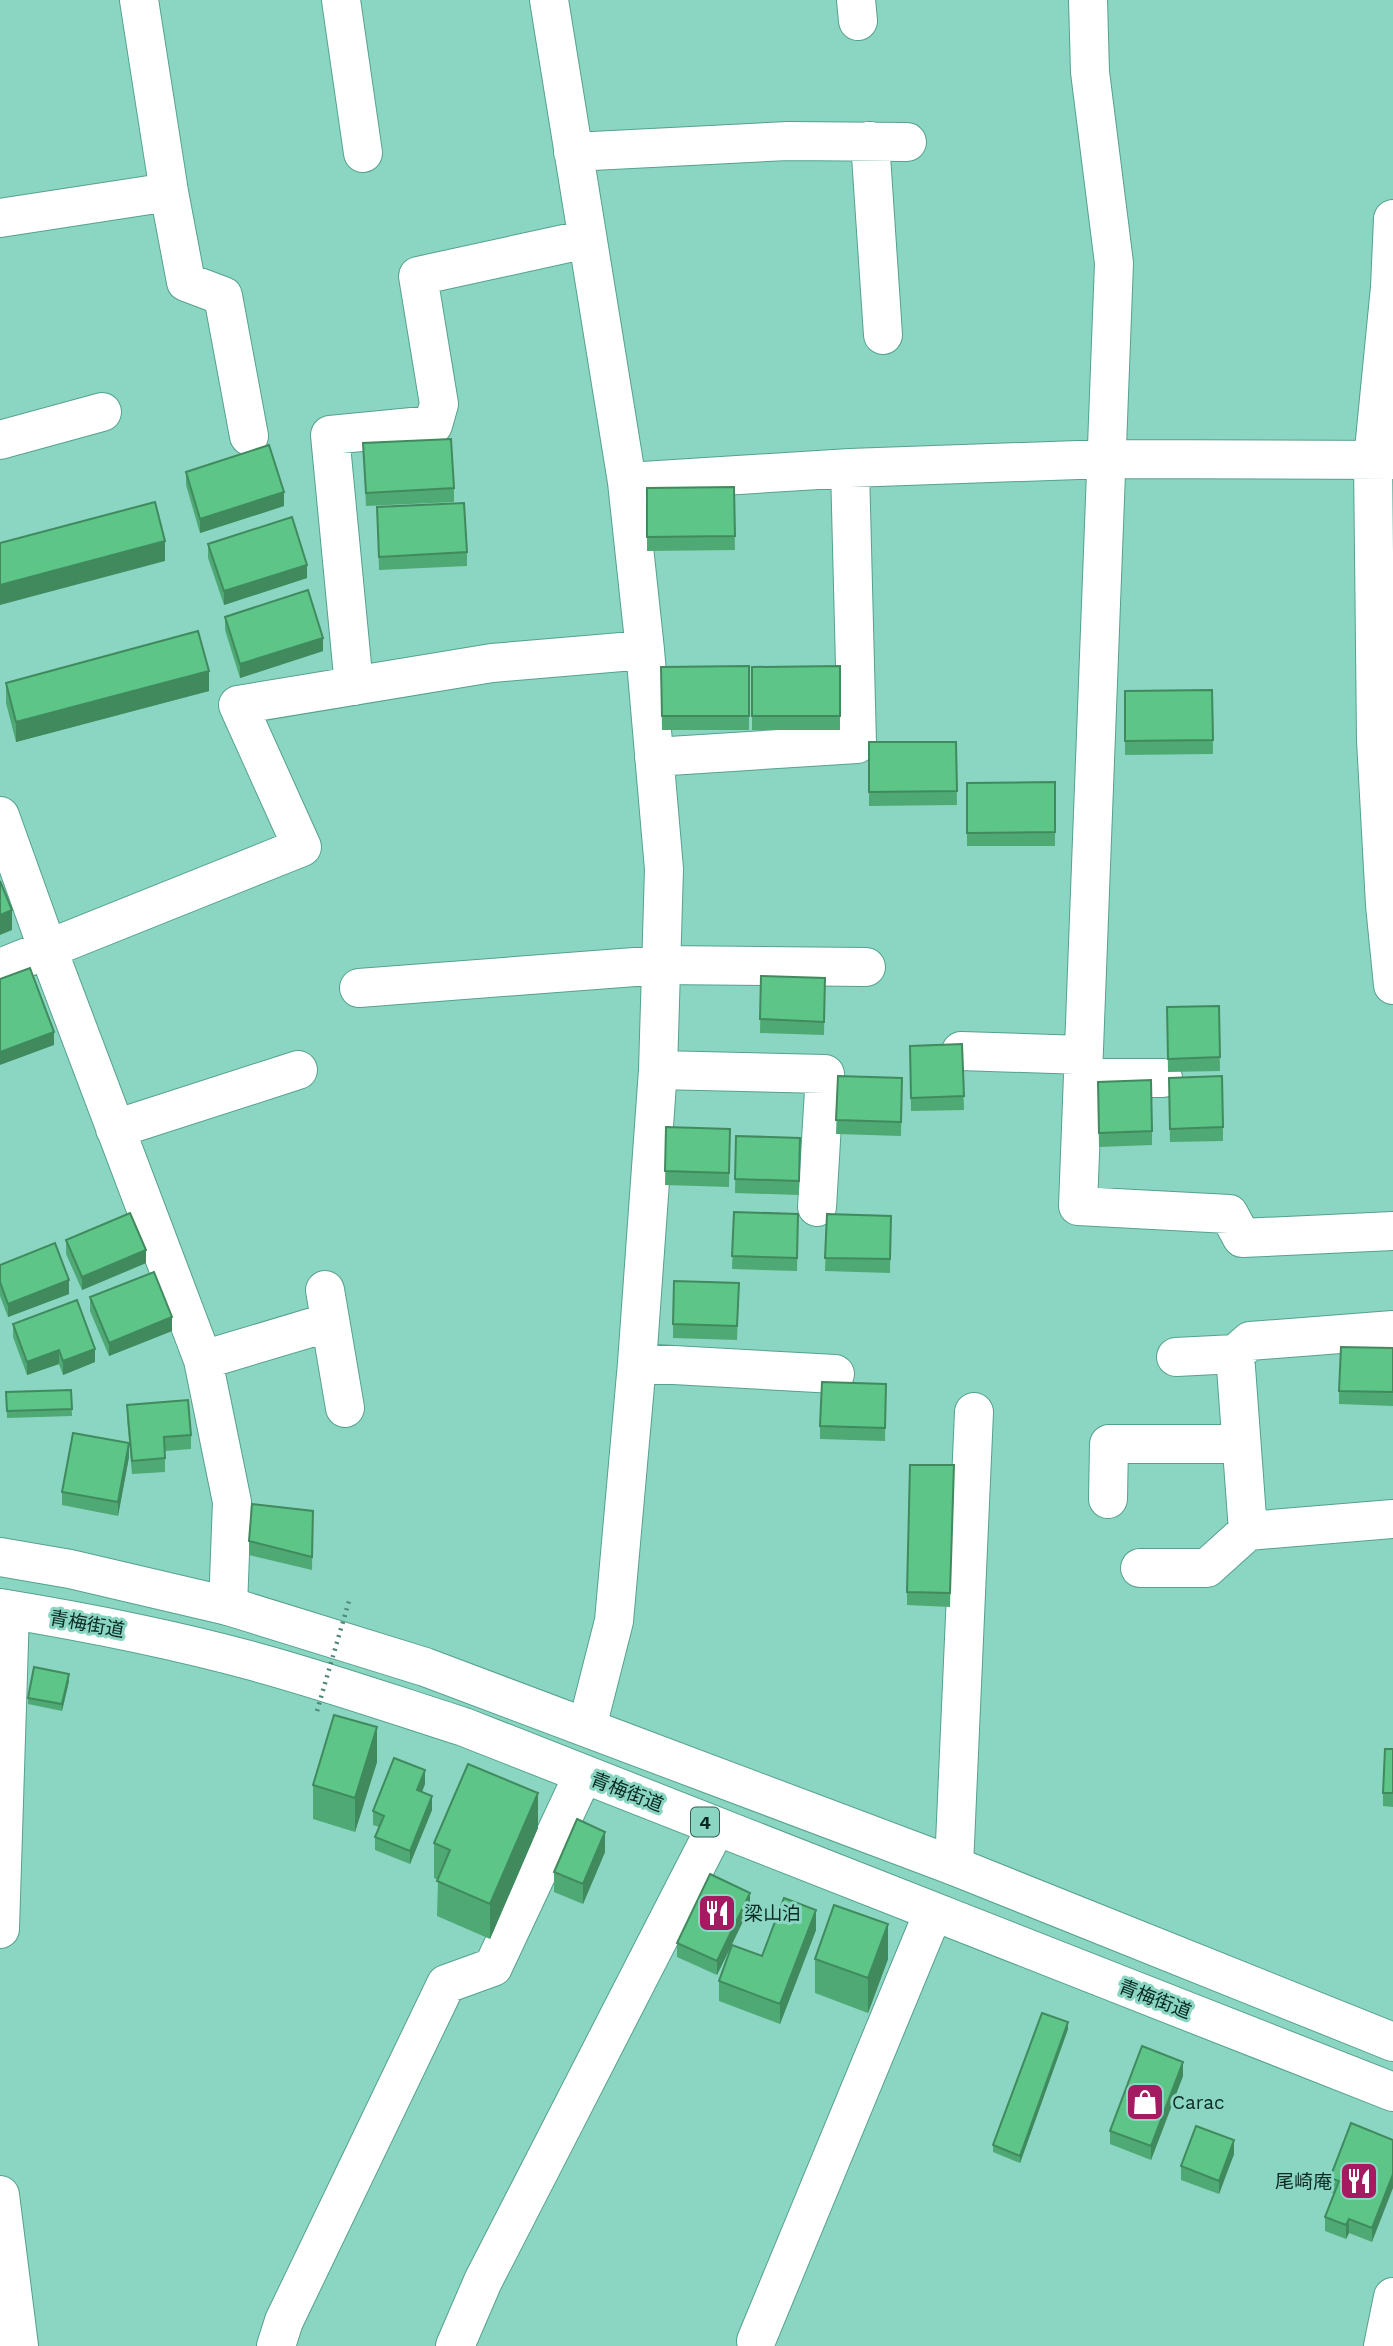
<svg xmlns="http://www.w3.org/2000/svg" width="1393" height="2346" viewBox="0 0 1393 2346" font-family="'Work Sans','Noto Sans JP',sans-serif">
<style>
.lines{fill:none;stroke-linecap:round;stroke-linejoin:round}
.minor-casing{stroke:#55a18e;stroke-width:40}
.major-casing{stroke:#55a18e;stroke-width:40}
.minor{stroke:#fff;stroke-width:38}
.major{stroke:#fff;stroke-width:38}
.path-bridge{stroke:#4e8678;stroke-width:4.5;stroke-dasharray:2 5;stroke-linecap:butt}
.wall{fill:#4fa974}
.shaded-wall{fill:#408a5e}
.building{fill:#5cc587;stroke:#408a5e;stroke-width:2}
.labels{text-anchor:middle;dominant-baseline:central;stroke-width:6;stroke-linejoin:round;paint-order:stroke}
.shield{fill:#8ad6c2;stroke:#305e53;stroke-width:2}
.shield-label{font-size:18px;font-weight:bold;fill:#092a23}
.street-label{font-size:19px;fill:#092a23;stroke:#8ad6c2}
.poi-label{font-size:19px;fill:#092a23;stroke:#8ad6c2;text-anchor:start}
</style>
<rect width="100%" height="100%" fill="#8ad6c2"/>
<g class="lines">
<defs>
<path id="minor" d="M341,0l22,153
M549,0l78,482 18,168 19,219 -6,201 -21,293 -23,258 -27,106
M856,0l2,21
M1088,0l2,72 24,191 -36,943 151,8 13,24 151,-7
M870,141l13,194
M573,152l215,-11 119,1
M169,192l17,90 37,14 26,140
M0,218l169,-26 -30,-192
M1393,219l-3,68 -17,173 3,280 9,165 8,80
M0,440l102,-28
M627,482l223,-14 256,-9 287,1
M354,686l-24,-251 103,-10 6,-21 -21,-128 169,-37
M654,757l203,-13 -7,-276
M0,816l48,134 155,410 29,142 -4,104
M0,968l302,-121 -64,-142 254,-42 153,-13
M359,988l302,-23 205,2
M961,1051l122,4
M658,1070l167,4 -8,133
M1083,1078h80
M115,1129l183,-59
M325,1290l20,118
M1393,1330l-143,11 -15,13 13,177 145,-12
M1176,1357l59,-3
M203,1360l127,-38
M637,1363l198,11
M1108,1499l1,-55h132
M1140,1568h67l41,-37
M954,1866l20,-454
M0,1929l10,-319
M0,2195l19,151
M756,2341l177,-428
M276,2346l8,-25 162,-337 47,-17 90,-192
M455,2346l28,-65 233,-454
M1383,2346l10,-49"/>
<path id="major" d="M0,1557l70,12 158,37 197,61 529,199 439,176
M0,1608c86,14 172,31 256,54 70,19 139,43 208,65l929,365"/>
</defs>
<use href="#minor" class="minor-casing"/>
<use href="#major" class="major-casing"/>
<use href="#minor" class="minor"/>
<use href="#major" class="major"/>
<path class="path-bridge" d="M317,1711l32,-110"/>
</g>
<path class="wall" d="M363,443l91,45v14l-88,4z
M186,472l98,34 -84,27 -14,-48z
M734,487l1,63 -88,1v-63z
M377,507l90,45v14l-88,4z
M208,544l99,34 -83,27 -16,-47z
M225,617l98,34 -83,27 -15,-48z
M749,666v64h-87l-1,-63z
M840,666v64h-88v-63z
M6,683l203,8 -193,51 -10,-39z
M1212,690l1,64 -88,1v-64z
M956,742l1,63 -88,1v-63z
M1055,782v64h-88v-63z
M761,976l64,2 -1,57 -64,-2z
M1219,1006l1,65 -52,1 -1,-65z
M962,1044l2,66 -53,1 -1,-65z
M838,1076l64,2 -1,58 -65,-2z
M1169,1091l54,36v14l-53,1z
M1098,1095l54,36v14l-53,2z
M666,1127l64,2 -1,58 -64,-2z
M736,1136l64,2 -1,57 -64,-2z
M734,1212l64,2 -1,57 -65,-2z
M827,1214l64,2 -1,57 -65,-2z
M66,1240l80,23 -64,27 -16,-36z
M0,1265l69,29 -61,23 -8,-21z
M739,1283l-2,57 -64,-2v-14z
M90,1297l82,34 -63,25 -19,-45z
M13,1324l82,38 -32,13 -4,-11 -32,11 -14,-38z
M1393,1348v58l-54,-2v-13z
M886,1384l-1,57 -65,-2v-13z
M71,1390l1,26 -65,2 -1,-26z
M127,1405l64,30v14l-26,2v21l-33,2 -5,-55z
M129,1457l-11,59 -56,-11v-13z
M954,1465l-4,142 -43,-2v-13z
M313,1511l-1,59 -63,-15v-14z
M69,1681l-7,30 -34,-7v-6z
M1393,1749v58l-10,-1v-13z
M377,1762l-22,70 -42,-13v-34z
M425,1784l-3,8 10,18 -22,54 -35,-14v-13l4,-10 -6,-2v-14z
M538,1828l-48,111 -53,-23 1,-36 -4,-2v-35z
M605,1852l-22,52 -29,-12v-20z
M750,1907l-33,68 -40,-18v-14z
M816,1930l-36,94 -61,-23v-20l43,-25z
M815,1959h73l-20,54 -53,-20z
M1068,2029l-48,134 -27,-11v-7z
M1183,2076l-32,84 -41,-16v-13z
M1393,2140l-21,102 -23,-9 -3,6 -21,-8v-14l9,-24 -4,-1v-14z
M1234,2154l-15,40 -38,-14v-14z"/>
<path class="shaded-wall" d="M284,492v14l-84,27v-14z
M165,541v20l-165,44v-20z
M307,565v13l-83,27v-14z
M323,638v13l-83,27v-14z
M209,671v20l-193,51v-20z
M12,910v20l-12,5v-20z
M54,1032v13l-54,20v-13z
M146,1250v13l-64,27v-13z
M69,1280v14l-61,23v-13z
M172,1317v14l-63,25v-13z
M95,1349v13l-32,13v-14z
M59,1350v14l-32,11v-13z
M129,1443v14l-11,59v-14z
M69,1674v7l-7,30v-7z
M377,1727v35l-22,70v-34z
M425,1770v14l-8,20v-14z
M538,1793v35l-48,111v-35z
M432,1796v14l-22,54v-13z
M605,1832v20l-22,52v-20z
M750,1893v14l-33,68v-14z
M816,1910v20l-36,94v-20z
M888,1924v35l-20,54v-35z
M1068,2022v7l-48,134v-7z
M1183,2062v14l-32,84v-14z
M1234,2140v14l-15,40v-13z
M1393,2174v14l-21,54v-14z
M1349,2219v14l-3,6v-14z"/>
<path class="building" d="M451,439l3,49 -88,5 -3,-50z
M269,445l15,47 -84,27 -14,-47z
M734,487l1,49 -88,1v-49z
M155,502l10,39 -165,44v-42z
M464,503l3,49 -88,5 -2,-50z
M292,517l15,48 -83,26 -16,-47z
M308,590l15,48 -83,26 -15,-47z
M198,631l11,40 -193,51 -10,-39z
M749,666v50h-87l-1,-49z
M840,666v50h-88v-49z
M1212,690l1,50 -88,1v-50z
M869,742h87l1,49 -88,1z
M1055,782v50l-88,1v-50z
M0,881l12,29 -12,5z
M30,968l24,64 -54,20v-73z
M761,976l64,2 -1,44 -64,-3z
M1219,1006l1,51 -52,2 -1,-52z
M962,1044l2,52 -53,2 -1,-52z
M838,1076l64,2 -1,44 -65,-2z
M1222,1076l1,51 -53,2 -1,-51z
M1151,1080l1,51 -53,2 -1,-51z
M666,1127l64,2 -1,44 -64,-2z
M736,1136l64,2 -1,43 -64,-2z
M734,1212l64,2 -1,44 -65,-2z
M130,1213l16,37 -64,27 -16,-37z
M827,1214l64,2 -1,43 -65,-1z
M55,1243l14,37 -61,24 -8,-22v-17z
M154,1272l18,45 -63,26 -19,-46z
M674,1281l65,2 -2,43 -64,-2z
M77,1300l18,49 -32,12 -4,-11 -32,12 -14,-38z
M1341,1347l52,1v44l-54,-1z
M822,1382l64,2 -1,44 -65,-2z
M71,1390l1,19 -65,2 -1,-19z
M188,1400l3,35 -27,2 1,21 -33,3 -5,-56z
M73,1433l56,10 -11,59 -56,-10z
M910,1465h44l-4,128 -43,-1z
M252,1504l61,7 -1,46 -63,-16z
M34,1667l35,7 -7,30 -34,-6z
M334,1715l43,12 -22,71 -42,-13z
M1385,1749h8v44h-10z
M394,1758l31,12 -8,20 15,6 -22,55 -35,-14 9,-21 -11,-5z
M468,1764l70,29 -48,111 -53,-23 13,-31 -16,-7z
M577,1819l28,13 -22,52 -29,-12z
M710,1874l40,19 -33,68 -40,-18z
M784,1898l32,12 -36,94 -61,-23 13,-36 30,11z
M834,1905l54,19 -20,54 -53,-19z
M1042,2013l26,9 -48,134 -27,-11z
M1142,2046l41,16 -32,84 -41,-15z
M1351,2123l42,17v34l-21,54 -23,-9 -3,6 -21,-8 14,-36 -9,-3z
M1196,2126l38,14 -15,41 -38,-15z"/>
<defs>
<symbol id="restaurant-square" viewBox="-11 -11 22 22"><rect x="-9" y="-9" width="18" height="18" rx="4" fill="#a51b62" stroke="#8ad6c2"/><path d="M-5-6h1v4h1v-4h1v4h1v-4h1v5L-1.5 .5V6h-2V.5L-5-1ZM5-6V6H3V1.5H1.5Q1.5-4 5-6Z" fill="#fff"/></symbol>
<symbol id="shop-square" viewBox="-11 -11 22 22"><rect x="-9" y="-9" width="18" height="18" rx="4" fill="#a51b62" stroke="#8ad6c2"/><path d="M-5-2.5h2.3a2.7 3.5 0 0 1 5.4 0H5L5.5 6h-11ZM-1.5-2.5h3a1.5 2.3 0 0 0-3 0Z" fill="#fff"/></symbol>
</defs>
<g fill-rule="evenodd">
<use href="#restaurant-square" x="695" y="1891" width="44" height="44"/>
<use href="#shop-square" x="1123" y="2080" width="44" height="44"/>
<use href="#restaurant-square" x="1337" y="2159" width="44" height="44"/>
</g>
<g class="labels">
<rect class="shield" x="691" y="1807.5" width="28" height="29" rx="5"/>
<g class="shield-label">
<text x="705" y="1822">4</text>
</g>
<g class="street-label">
<text transform="translate(87 1624) rotate(10)">青梅街道</text>
<text transform="translate(627 1792) rotate(21)">青梅街道</text>
<text transform="translate(1155 1999) rotate(21)">青梅街道</text>
</g>
<g class="poi-label">
<text x="744" y="1913">梁山泊</text>
<text x="1172" y="2102">Carac</text>
<text x="1332" y="2181" text-anchor="end">尾崎庵</text>
</g>
</g>
</svg>
